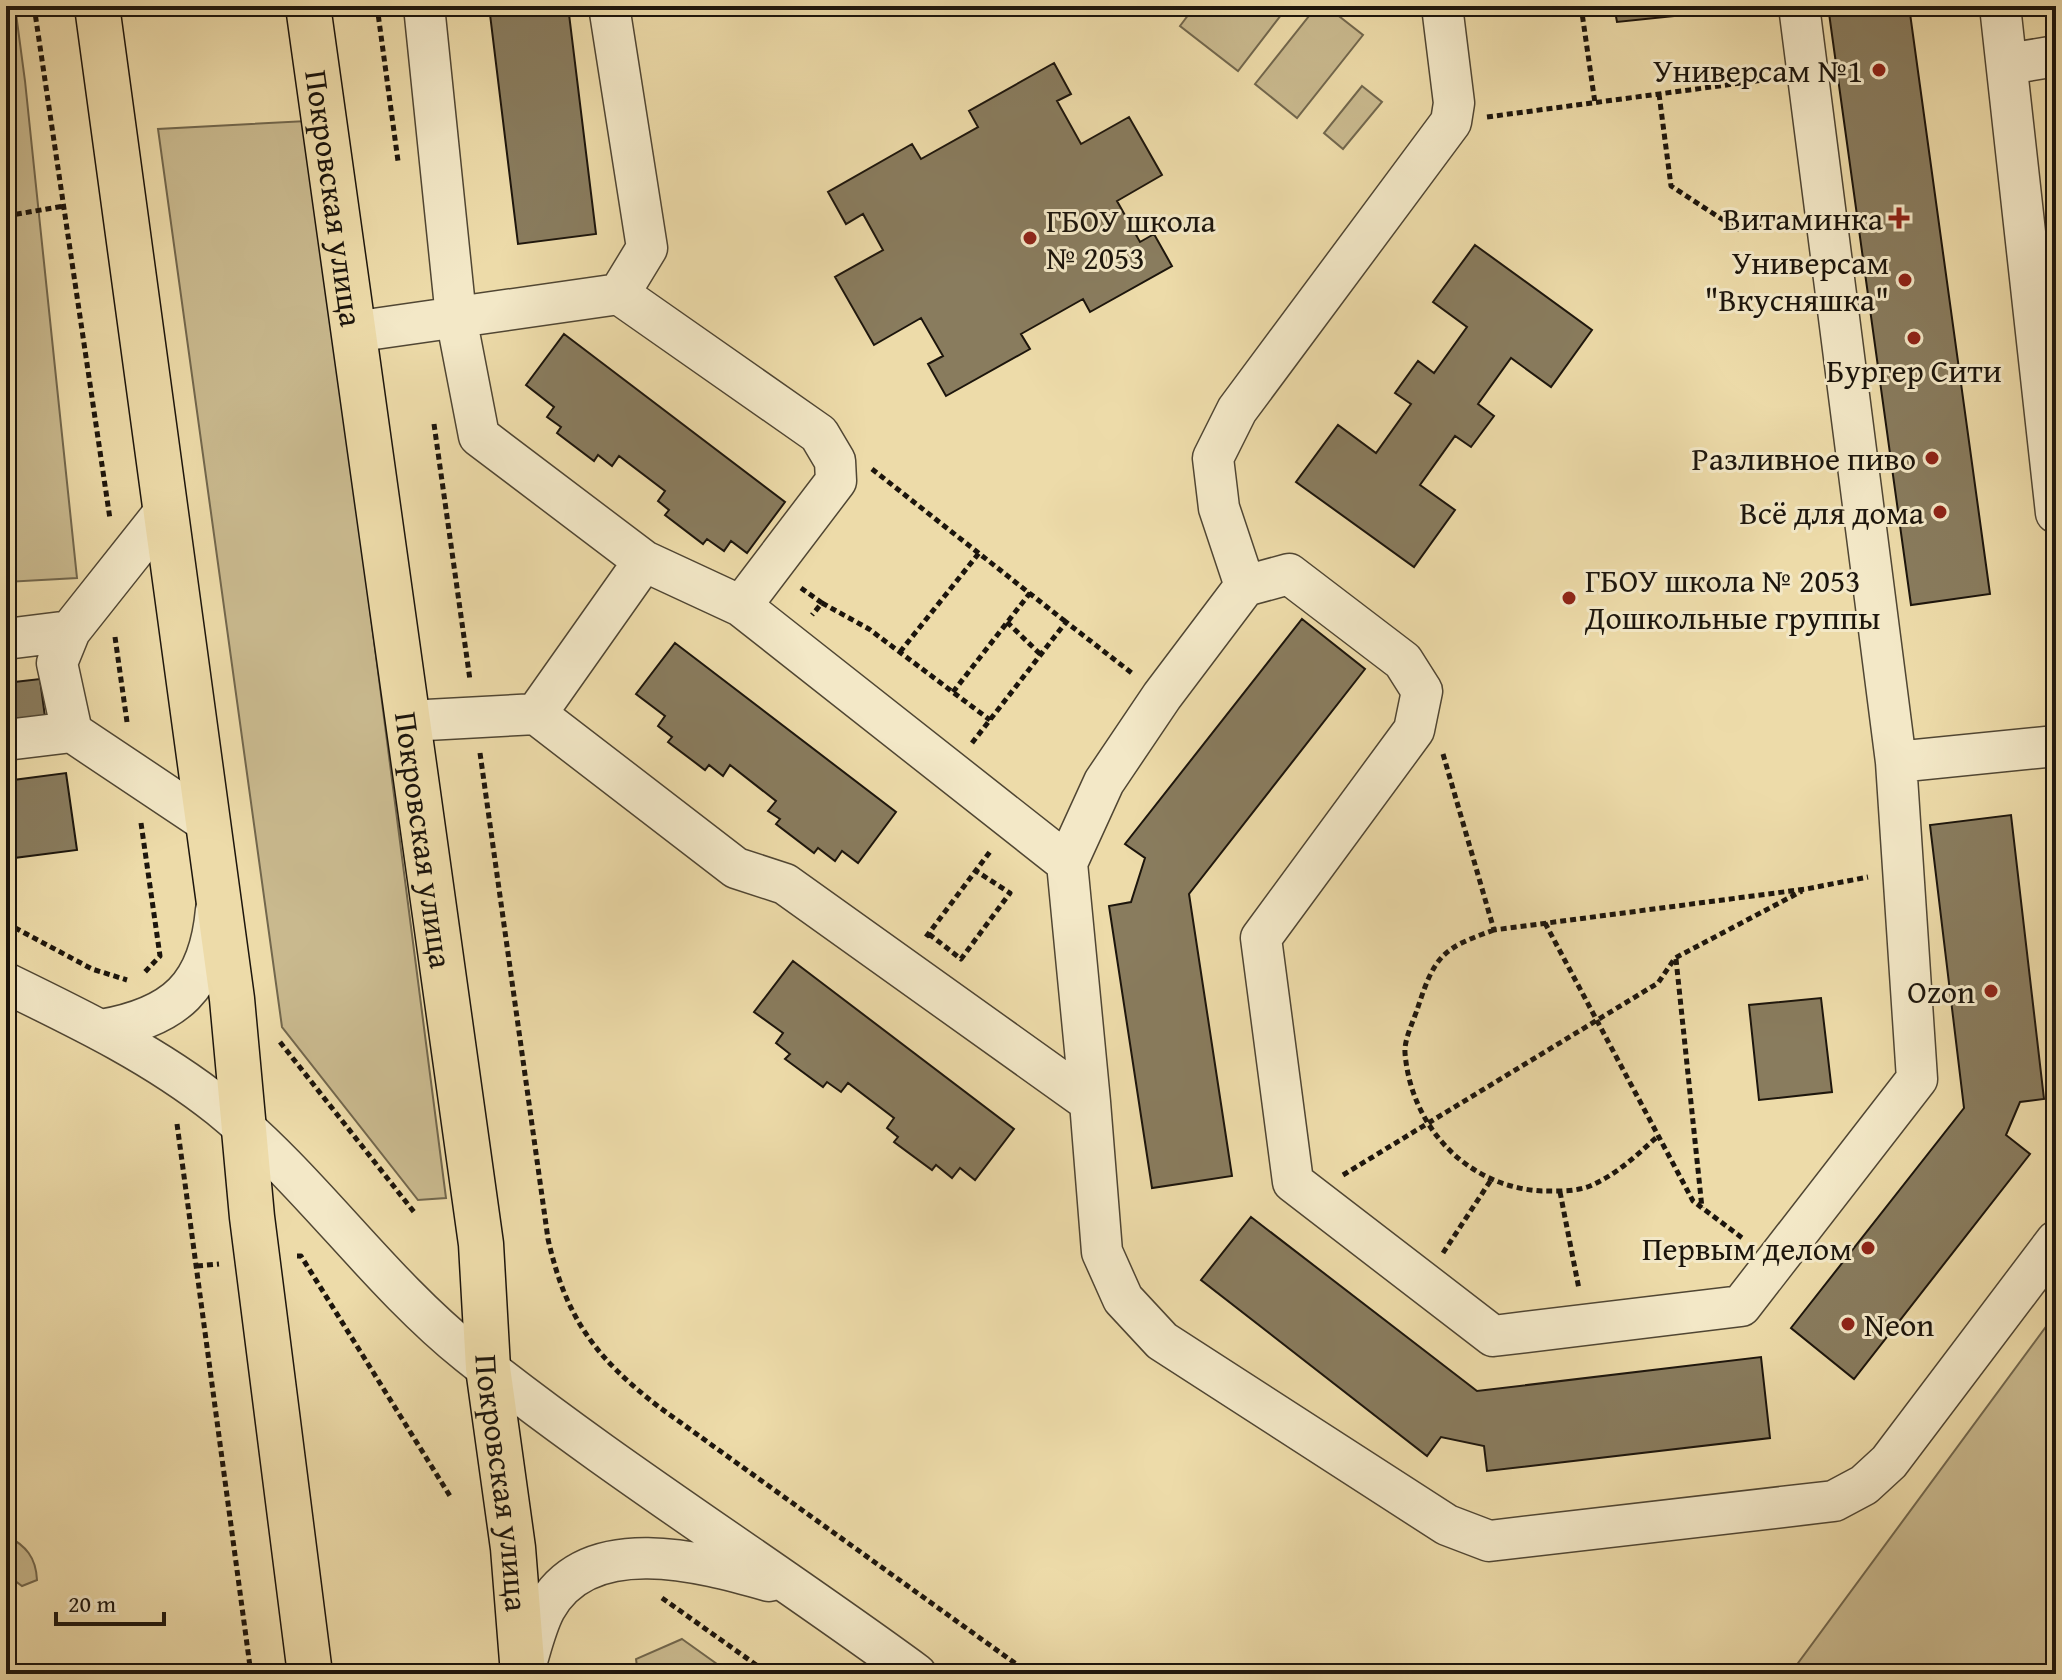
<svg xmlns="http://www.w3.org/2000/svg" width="2062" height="1680" viewBox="0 0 2062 1680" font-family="'Gentium Book Plus',serif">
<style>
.green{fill:#c9b98e;stroke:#72674d;stroke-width:2}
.building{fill:#897c5e;stroke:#1c150c;stroke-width:2}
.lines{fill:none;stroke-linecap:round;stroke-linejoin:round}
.minor-casing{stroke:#504633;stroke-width:43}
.major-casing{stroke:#1c150c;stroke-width:47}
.path{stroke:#1c150c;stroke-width:5;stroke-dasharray:6 4;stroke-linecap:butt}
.minor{stroke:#f3e8c7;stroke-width:40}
.major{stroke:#eddba9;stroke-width:44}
.poi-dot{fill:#8f2418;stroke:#f3e8c7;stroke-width:3}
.labels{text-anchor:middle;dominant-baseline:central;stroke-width:6;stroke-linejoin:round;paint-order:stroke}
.poi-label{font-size:32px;fill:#1c150c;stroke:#f3e8c7;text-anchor:end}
.street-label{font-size:32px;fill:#1c150c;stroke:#f3e8c7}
</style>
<rect width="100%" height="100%" fill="#eddba9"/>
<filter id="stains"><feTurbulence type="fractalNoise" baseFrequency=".0025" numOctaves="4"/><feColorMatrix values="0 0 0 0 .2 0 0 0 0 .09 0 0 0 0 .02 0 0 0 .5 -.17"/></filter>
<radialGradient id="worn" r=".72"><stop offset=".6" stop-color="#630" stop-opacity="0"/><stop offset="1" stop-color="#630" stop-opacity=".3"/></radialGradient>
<path class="green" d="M6,6h9l10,75 52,497 -71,4z
M1195,6h93l-50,65 -58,-45z
M1317,6h9l37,29 -66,83 -42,-34z
M1362,86l20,16 -39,47 -19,-16z
M307,121l139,1077 -28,2 -136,-173 -124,-898z
M2056,1313v361h-266z
M6,1535c20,11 30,22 31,45l-15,6 -16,-12z
M682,1639l49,35h-93l-2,-15z"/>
<path class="building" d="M489,6h79l28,228 -78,10z
M1614,6h108v5l-105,11z
M1828,6h81l81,588 -79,11z
M1054,63l17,31 -14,7 24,43 48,-27 33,58 -45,26 23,41 14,-8 18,32 -82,46 -7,-13 -62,35 9,15 -84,47 -18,-32 15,-8 -22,-38 -47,27 -39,-68 48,-27 -20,-36 -17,10 -18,-32 84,-48 9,15 57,-32 -9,-16z
M1475,245l117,85 -41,57 -40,-29 -33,46 16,12 -23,31 -16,-11 -35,49 35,25 -41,57 -118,-85 42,-57 38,28 35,-49 -16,-11 23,-32 16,12 33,-46 -34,-25z
M564,334l221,168 -38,51 -16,-12 -7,10 -17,-12 -4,5 -38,-29 4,-5 -11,-9 7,-10 -46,-35 -7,10 -14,-11 -4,6 -37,-28 4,-6 -14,-10 7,-10 -28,-22z
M1302,619l63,50 -176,225 43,282 -80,12 -43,-282 22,-4 14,-44 -20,-14z
M675,643l221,169 -38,51 -16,-12 -7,10 -17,-13 -4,5 -38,-29 4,-5 -12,-8 8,-10 -46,-36 -7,11 -14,-11 -4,5 -37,-28 4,-5 -14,-11 7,-10 -29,-22z
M40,679l5,38 -39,5v-39z
M66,773l11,77 -71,9v-78z
M2011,815l33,284 -24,3 -14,33 24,19 -176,225 -63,-51 173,-220 -34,-283z
M793,961l221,168 -39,51 -15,-12 -8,10 -16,-13 -4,5 -38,-28 4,-5 -11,-9 7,-10 -46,-35 -7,9 -14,-10 -4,5 -38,-28 5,-5 -14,-11 7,-10 -29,-21z
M1821,998l11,94 -73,8 -10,-95z
M1251,1217l226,174 284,-34 9,81 -283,33 -3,-25 -43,-9 -14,19 -226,-176z"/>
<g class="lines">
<defs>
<path id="minor" d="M609,6l38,242 -28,46
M2000,6l56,507
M2008,64l48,-8
M353,332l266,-38 200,140 16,27 1,20 -95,125
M166,510l-96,121 -13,32 15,69 136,91
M644,561l97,45 326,257
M1245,586l-26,-78 -6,-50 24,-48 214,-288 3,-19 -12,-97
M6,639l64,-8
M536,714l200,154 49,16 305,218 12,150 21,47 39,42 285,184 42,16 345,-40 30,-16 25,-23 167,-221
M408,721l128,-7 108,-153 -165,-125 -23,-119 -32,-311
M6,740l66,-8
M1896,762l160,-16
M6,983c74,36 149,72 214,124 91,74 158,174 249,247 143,114 300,212 447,320
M101,1030c74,-13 108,-43 115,-120
M1090,1102l-23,-239 37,-81 58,-86 83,-110 44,-12 114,87 19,30 -8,39 -153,208 32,244 200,154 248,-30 176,-227 -21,-317 -97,-756
M523,1674c7,-21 12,-46 22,-65 43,-79 157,-47 224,-28"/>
<g id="major">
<path d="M97,6l135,993 20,218 58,457"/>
<path id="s1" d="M308,6l173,1238 7,124 25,180 10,126"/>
</g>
</defs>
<use href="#minor" class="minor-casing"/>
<use href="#major" class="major-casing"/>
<path class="path" d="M34,6l76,513
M377,6l21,155
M1581,6l14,97
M1659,94l12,92 66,43 53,-5
M1487,117l284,-38
M6,216l58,-10
M434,424l36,256
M872,469l194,153
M801,588l21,15 -10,12
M822,603l47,26 121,91
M1007,622l34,33
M115,637l12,85
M900,652l79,-99
M953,692l77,-99
M972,743l94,-121 67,52
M480,753l68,486c18,80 48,119 111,168l371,267
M1443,754l51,176 312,-41 62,-12
M141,823l19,133 -16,17
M6,923l86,46 35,11
M1545,923l148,278 52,39
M1494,930c-51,18 -59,25 -76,77 -4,13 -14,32 -13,46 6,74 62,134 137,138 15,0 33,1 48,-5 26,-11 47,-31 68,-50
M929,934l32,25 49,-66 -34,-22
M926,937l66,-88
M1676,959l26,249
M280,1042l134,170
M177,1124l74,550
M1343,1175l315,-192 17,-25 127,-67
M1560,1192l19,97
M1443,1253l48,-73
M297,1256h4l149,240
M197,1266l22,-2
M662,1598l107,76"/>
<use href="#minor" class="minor"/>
<use href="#major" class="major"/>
</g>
<g class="poi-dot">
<circle cx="1879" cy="70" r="8"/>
<path d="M1895 206h8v8h8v8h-8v8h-8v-8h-8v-8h8z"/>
<circle cx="1030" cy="238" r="8"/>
<circle cx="1905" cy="280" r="8"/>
<circle cx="1914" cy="338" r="8"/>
<circle cx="1932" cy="458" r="8"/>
<circle cx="1940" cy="512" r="8"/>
<circle cx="1569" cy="598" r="8"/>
<circle cx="1991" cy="991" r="8"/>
<circle cx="1868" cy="1248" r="8"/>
<circle cx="1848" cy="1324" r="8"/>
</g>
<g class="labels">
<g class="poi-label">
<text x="1863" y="70">Универсам №1</text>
<text x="1883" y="218">Витаминка</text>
<text x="1046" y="220" text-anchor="start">ГБОУ школа<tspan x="1046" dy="37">№ 2053</tspan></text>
<text x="1889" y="262">Универсам<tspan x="1889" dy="37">"Вкусняшка"</tspan></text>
<text x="1914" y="370" text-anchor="middle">Бургер Сити</text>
<text x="1916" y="458">Разливное пиво</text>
<text x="1924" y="512">Всё для дома</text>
<text x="1585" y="580" text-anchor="start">ГБОУ школа № 2053<tspan x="1585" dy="37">Дошкольные группы</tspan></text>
<text x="1975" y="991">Ozon</text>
<text x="1852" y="1248">Первым делом</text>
<text x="1864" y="1324" text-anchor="start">Neon</text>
</g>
<g class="street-label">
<text stroke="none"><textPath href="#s1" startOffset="194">Покровская улица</textPath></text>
<text stroke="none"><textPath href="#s1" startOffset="842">Покровская улица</textPath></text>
<text stroke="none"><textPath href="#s1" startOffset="1490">Покровская улица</textPath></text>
</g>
</g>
<rect width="2062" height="1680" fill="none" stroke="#eddba9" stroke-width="32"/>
<rect x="8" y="8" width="2046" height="1664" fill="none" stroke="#1c150c" stroke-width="4"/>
<rect x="16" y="16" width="2030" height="1648" fill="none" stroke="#1c150c" stroke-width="2"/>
<path d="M56 1612v12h108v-12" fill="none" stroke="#1c150c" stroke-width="4"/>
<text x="68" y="1612" font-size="24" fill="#1c150c" stroke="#f3e8c7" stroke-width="6" paint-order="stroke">20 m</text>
<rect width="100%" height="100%" filter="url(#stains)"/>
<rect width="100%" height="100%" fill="url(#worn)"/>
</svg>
